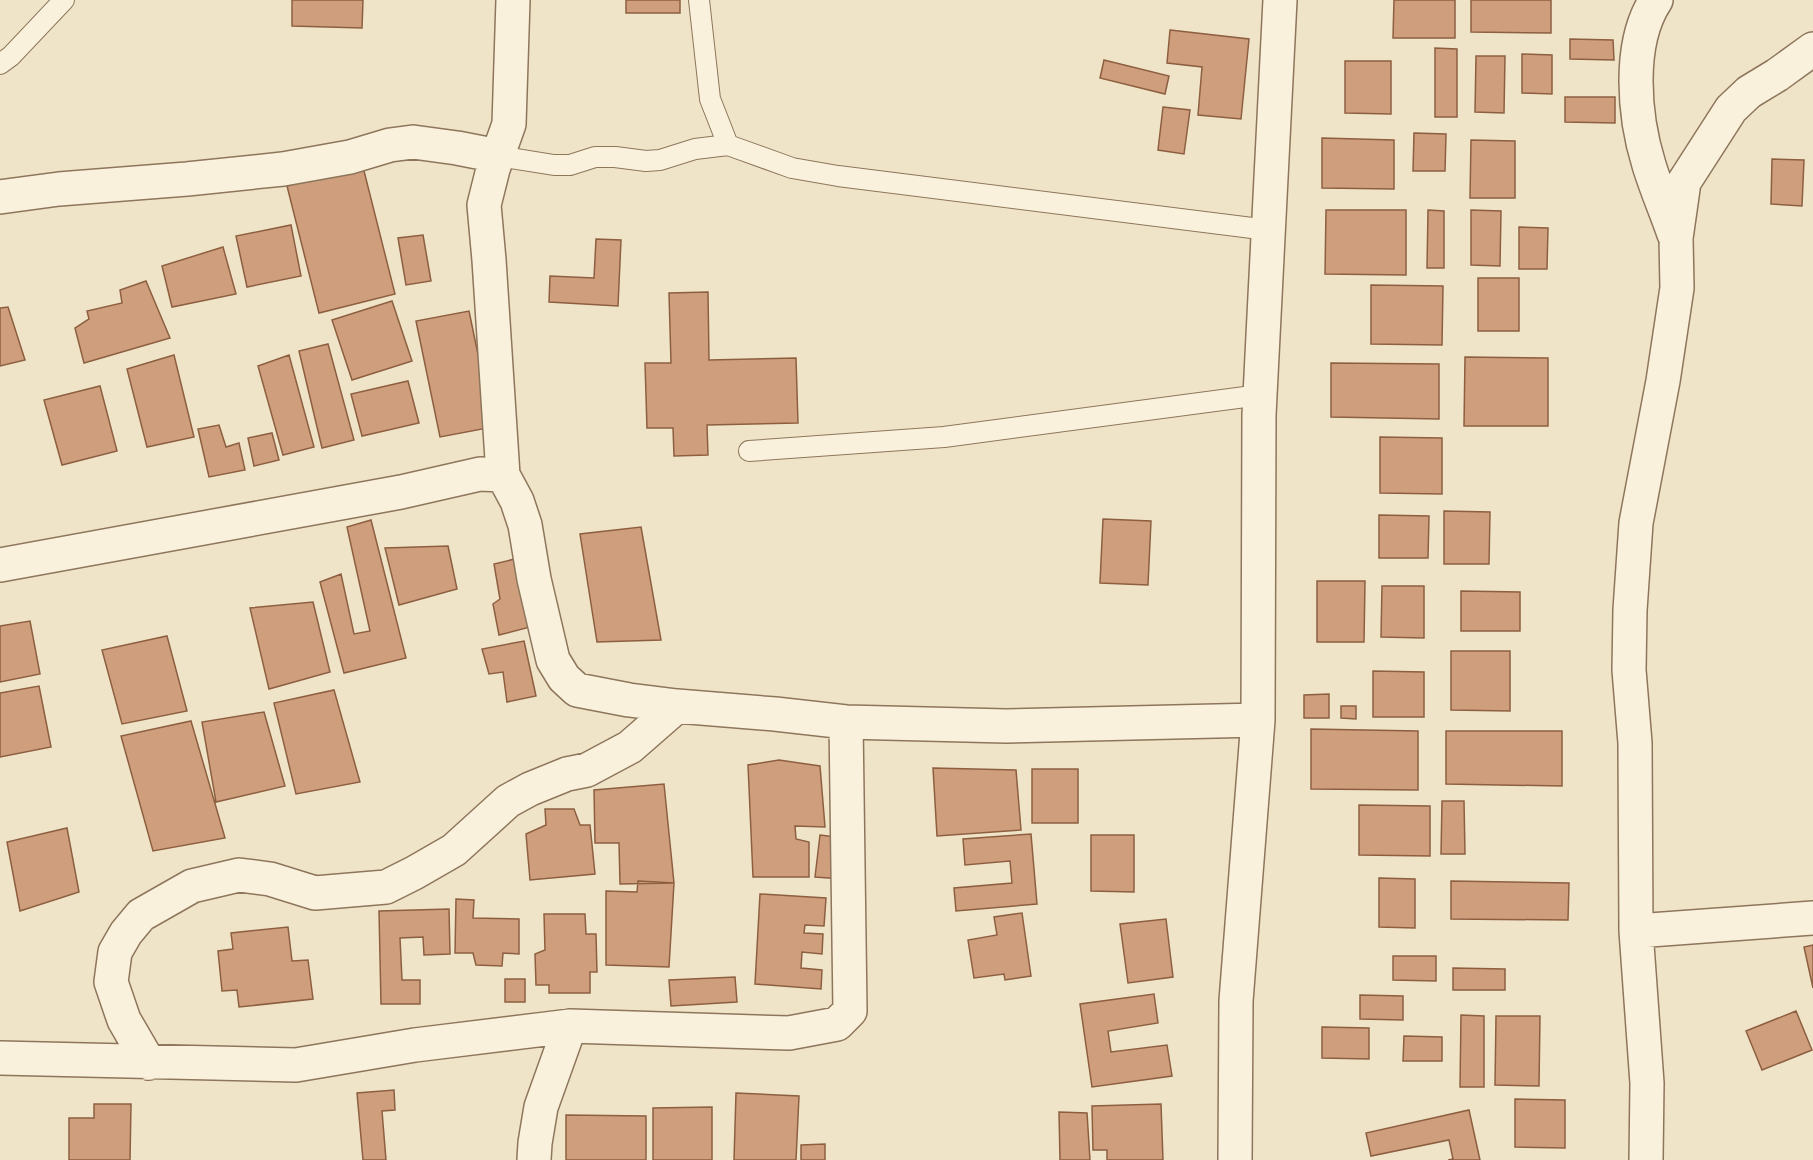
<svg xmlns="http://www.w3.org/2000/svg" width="1813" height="1160" viewBox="0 0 1813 1160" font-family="'Playfair Display',serif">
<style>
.building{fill:#cf9f7d;stroke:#8d5f41;stroke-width:1.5}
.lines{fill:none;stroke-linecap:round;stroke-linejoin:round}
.lane-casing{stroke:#8d765c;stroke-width:22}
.street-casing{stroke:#8d765c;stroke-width:36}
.lane{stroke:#faf1dc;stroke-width:20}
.street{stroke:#faf1dc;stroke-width:33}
</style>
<rect width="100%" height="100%" fill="#f0e4c8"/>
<path class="building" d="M292,0h71l-1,28 -70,-2z
M626,0h54v13h-54z
M1394,0h61v38h-62z
M1471,0h80v33l-80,-1z
M1170,30l79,9 -8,80 -43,-4 4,-48 -35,-4z
M1570,39l43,1 1,20 -44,-1z
M1435,48l22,1v68h-22z
M1522,54l30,1v39l-30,-1z
M1476,56h29l-1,57 -29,-1z
M1104,60l65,16 -4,18 -65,-16z
M1345,61h46v53l-46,-1z
M1565,97h50v26l-50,-1z
M1163,107l27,3 -6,44 -26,-4z
M1414,133l32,1 -1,37h-32z
M1322,138l72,2v49l-72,-1z
M1471,140l44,1v57h-45z
M1772,159l32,1 -2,46 -31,-2z
M363,167l32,127 -76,19 -32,-127z
M1326,210h80v65l-81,-1z
M1428,210l16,1v57h-17z
M1471,210l30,1 -1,55 -29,-1z
M291,225l10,51 -54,11 -11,-51z
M1519,227l29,1 -1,41h-28z
M423,235l8,46 -25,4 -8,-47z
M596,239l25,1 -3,66 -69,-4 1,-26 44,2z
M223,247l13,47 -64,13 -10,-41z
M1478,278h41v53h-41z
M146,281l24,57 -86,25 -9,-35 14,-9 -2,-8 35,-8 -2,-13z
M1371,285l72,1 -1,59 -71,-1z
M708,292l1,68 87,-2 2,65 -91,2 1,30 -34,1 -1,-28h-26l-2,-65h26l-2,-70z
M392,301l20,60 -60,19 -20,-60z
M8,307l17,53 -25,6v-58z
M469,311l24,116 -53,10 -24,-116z
M328,344l26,96 -32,8 -23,-97z
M174,355l20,82 -47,10 -20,-78z
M289,355l25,92 -31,8 -25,-89z
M1465,357l83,1v68h-84z
M1331,363l108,1v55l-108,-2z
M408,381l11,42 -57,13 -11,-42z
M100,386l17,65 -55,14 -18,-65z
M219,425l7,22 13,-4 6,27 -36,7 -11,-48z
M272,433l7,27 -25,6 -6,-28z
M1380,437l62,1v56l-62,-1z
M1444,511l46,1 -1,52h-45z
M1379,515l50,1 -1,42h-49z
M1103,519l48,2 -3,64 -48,-2z
M371,520l35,138 -62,15 -24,-91 21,-8 13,60 16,-3 -23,-104z
M641,527l20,113 -64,2 -17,-108z
M448,546l9,43 -58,16 -14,-57z
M519,558l11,69 -31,8 -6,-31 7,-5 -6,-35z
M1317,581h48l-1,61h-47z
M1382,586h42v52l-43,-1z
M1461,591l59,1v39h-59z
M313,602l17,70 -61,17 -19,-81z
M30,621l10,53 -40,8v-56z
M167,636l20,75 -65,13 -20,-74z
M524,641l12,55 -29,6 -4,-30 -14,2 -7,-25z
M1451,651h59v60l-59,-1z
M1373,671l51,1v45h-51z
M39,686l12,61 -51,10v-64z
M334,690l26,92 -64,12 -22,-91z
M1329,694v24h-25v-23z
M1341,706h15v13l-15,-1z
M264,712l21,74 -69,16 -14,-80z
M191,721l34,117 -72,13 -32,-115z
M1311,729l107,2v59l-107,-1z
M1446,731h116v55l-116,-2z
M779,760l41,6 5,61 -30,-1 1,13 13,3v35h-56l-5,-112z
M933,768l83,2 5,60 -84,6z
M1032,769h46v54h-46z
M664,784l10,99 -54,1 -1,-41h-24l-1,-53z
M1442,801h22l1,53h-24z
M1359,805l71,1v50l-71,-1z
M545,809h29l6,16h10l5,49 -65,6 -4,-46 20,-9z
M67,828l12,64 -59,19 -13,-69z
M1031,834l6,70 -81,7 -2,-23 58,-5 -2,-22 -45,4 -2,-26z
M820,835l23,3 -1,41 -27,-2z
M1091,835h43v57l-43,-1z
M1379,878l36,1v49l-36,-1z
M638,881l36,2 -5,84 -63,-2v-74l31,1z
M1451,881l118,2 -1,37 -117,-1z
M760,894l66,4 -2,28 -19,-1 -1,8 19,1 -1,20 -20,-2 -1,16 21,2 -1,19 -66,-5z
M456,899l18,1 -1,18 46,1v35l-16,-1 -1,13 -26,-1 -3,-12h-18z
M449,909l1,45 -26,1 -1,-18 -23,1 2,42h18v24h-39l-2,-93z
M1022,913l9,63 -26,4 -1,-6 -30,4 -6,-38 29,-5 -3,-18z
M544,914h41l1,20h10l1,38h-7v21h-41v-8h-13l-1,-31 10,-4z
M1166,919l7,58 -45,6 -8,-59z
M288,927l4,34 16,-1 5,39 -74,8 -2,-17 -15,1 -4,-40 15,-2 -2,-16z
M1813,945v43l-9,-41z
M1393,956h43v25l-43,-1z
M1453,968l52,1v21h-52z
M735,977l2,25 -66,4 -2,-26z
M505,979h20v23h-20z
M1154,994l4,29 -50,8 3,21 56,-7 5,31 -80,11 -12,-83z
M1360,995l43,1v24l-43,-1z
M1796,1011l16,39 -50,20 -16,-39z
M1461,1015l23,1v71h-24z
M1496,1016h44l-1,70 -44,-1z
M1322,1027l47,1v31l-47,-1z
M1404,1036l38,1v24h-39z
M394,1090l1,20 -13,1 4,49h-23l-6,-67z
M736,1093l63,3 -3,64h-62z
M1515,1099l50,1v48l-50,-1z
M94,1104h37l-1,56h-61v-42h25z
M1161,1104l2,56h-56v-10h-14l-1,-44z
M712,1107v53h-59v-52z
M1469,1110l11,50h-32l5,-1 -4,-19 -78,16 -5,-23z
M1059,1112l28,1 3,47h-30z
M566,1115l80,1v44h-80z
M825,1144v16h-24v-15z"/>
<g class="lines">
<defs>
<path id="lane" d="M699,0l11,99 18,46
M0,64l11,-8 53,-56
M498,156l56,9h16l25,-8h20l31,4 14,-1 35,-11 33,-4 64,23 46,8 430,54
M749,451l195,-14 316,-42"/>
<path id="street" d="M1656,0c-29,44 -22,117 -7,165 7,23 17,46 25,69
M0,197l59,-8 128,-10 96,-10 67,-12 40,-12 23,-3 44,6 41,8
M503,475l-14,-215 -5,-55 9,-36 16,-45 4,-124
M0,565l401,-73 79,-18 23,1 14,26 8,24 9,54 19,81 11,18 13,12 52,10 48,6 98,8 71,8 160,4 252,-6
M1636,931l177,-13
M0,1058l296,7 119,-20 155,-19 219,7 48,-9 13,-13 -4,-289
M149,1063l-25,-43 -13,-38 4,-30 11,-19 15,-18 51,-29 47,-11 31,4 45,14 71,-6 28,-14 40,-23 54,-49 22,-12 37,-15 20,-4 43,-23 47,-41
M534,1160l1,-17 6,-36 29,-81
M1235,1160l1,-159 22,-281 1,-305 21,-415
M1646,1160l1,-77 -11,-152 -1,-188 -6,-73 1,-60 6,-87 27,-142 14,-93 -1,-50 8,-56 47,-73 18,-17 28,-17 36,-26"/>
</defs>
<use href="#lane" class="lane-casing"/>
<use href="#street" class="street-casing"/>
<use href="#lane" class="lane"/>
<use href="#street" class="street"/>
</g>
</svg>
